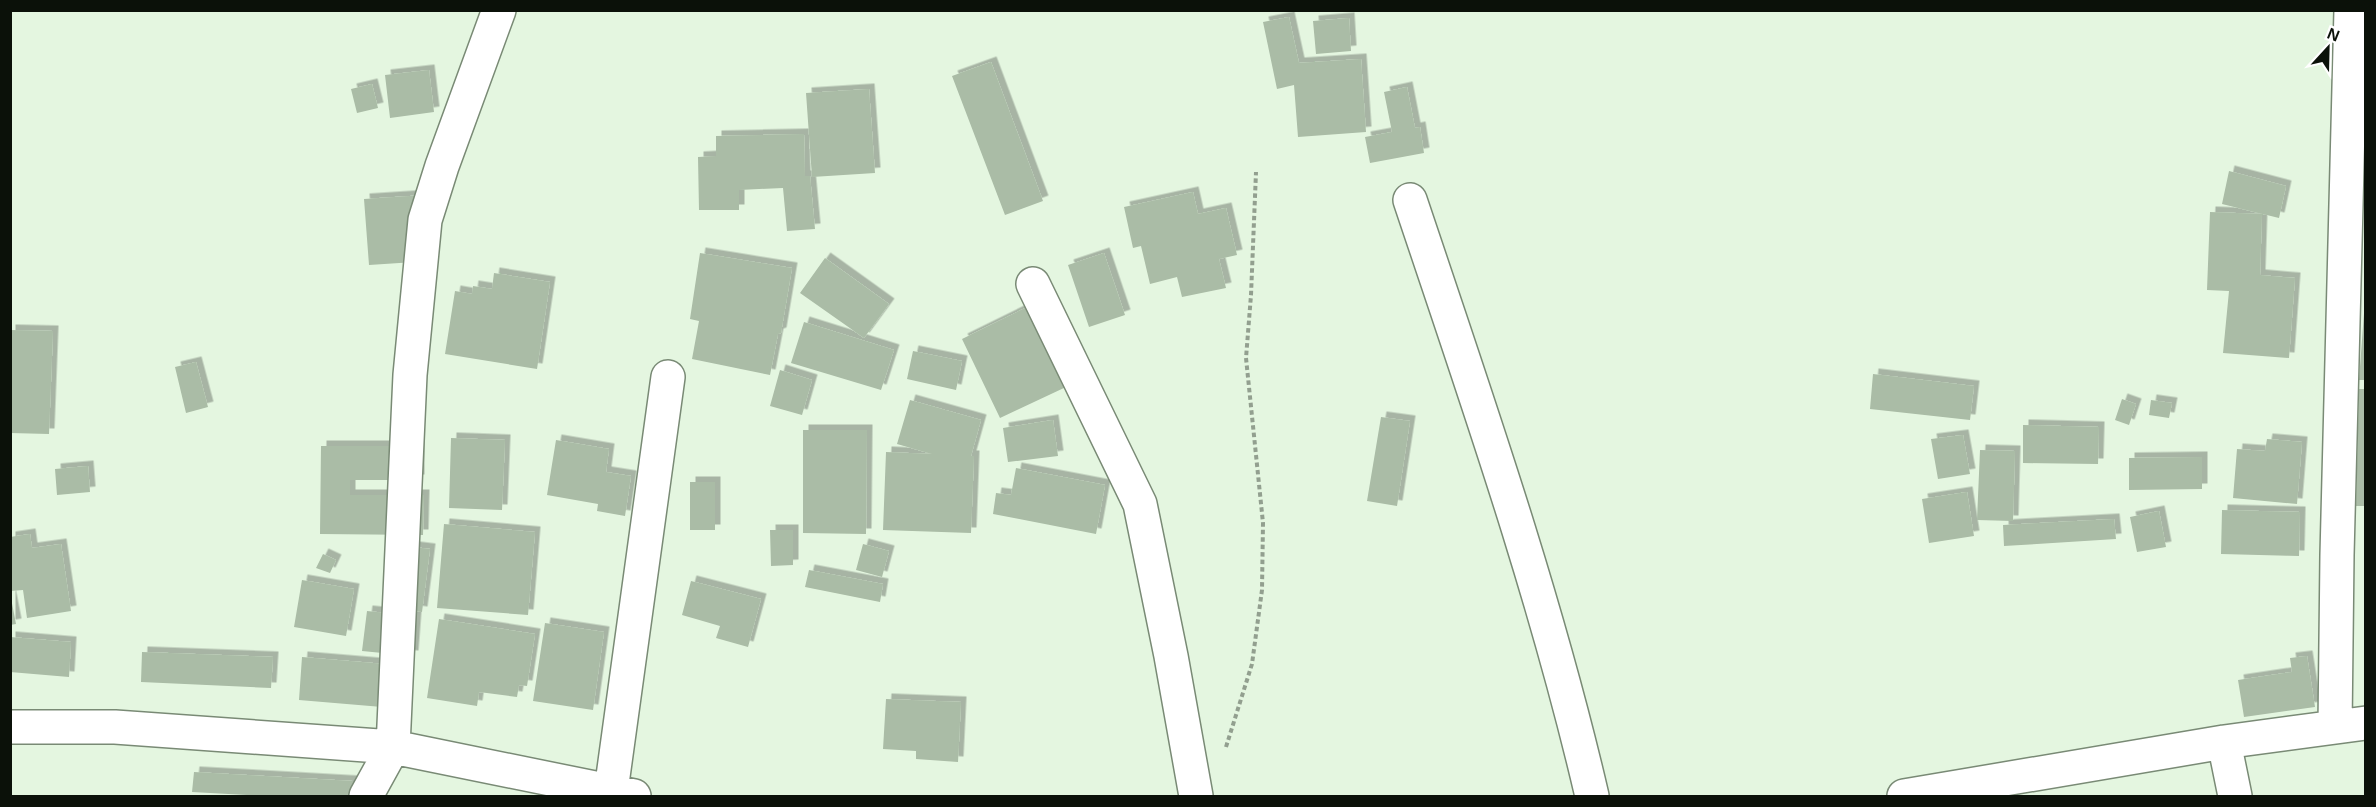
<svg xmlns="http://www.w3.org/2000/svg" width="2376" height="807" viewBox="0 0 2376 807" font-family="Helvetica,sans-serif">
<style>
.building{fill:#aabca6;filter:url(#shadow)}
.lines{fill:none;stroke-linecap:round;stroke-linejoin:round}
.street-casing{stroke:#798a75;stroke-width:36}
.path{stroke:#929f8f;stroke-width:4;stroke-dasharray:4.5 3;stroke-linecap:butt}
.street{stroke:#fff;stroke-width:33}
</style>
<defs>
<filter id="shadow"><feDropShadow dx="5.5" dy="-5.5" stdDeviation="0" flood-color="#0004"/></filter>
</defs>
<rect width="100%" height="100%" fill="#e4f6e0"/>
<path class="building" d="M1289,17l10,46 62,-4 5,73 -68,5 -4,-52 -17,4 -14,-67z
M1349,18l2,33 -35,3 -3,-33z
M991,62l52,139 -38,14 -53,-139z
M429,70l5,42 -44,6 -5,-43z
M372,84l6,24 -21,5 -6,-24z
M1407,87l8,41 5,-1 4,26 -54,10 -5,-26 27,-5 -8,-40z
M869,89l6,84 -63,4 -6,-84z
M804,134l1,42h5l5,53 -28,2 -4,-43 -44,2v20h-40l-1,-53 18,-1v-20z
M2229,171l57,15 -7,32 -57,-14z
M1193,192l5,22 28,-6 11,47 -18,4 7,29 -44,9 -5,-20 -27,7 -9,-38 -8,2 -9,-41z
M425,195l5,66 -61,4 -5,-66z
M2210,212l52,2 -2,61 35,3 -6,80 -66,-5 6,-62 -22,-1z
M700,253l92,15 -11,65 -3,1 -8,41 -78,-16 7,-38 -9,-2z
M1104,253l21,62 -36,12 -21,-62z
M825,258l64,46 -25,34 -64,-45z
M494,273l56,9 -13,87 -92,-15 10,-63 17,3 1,-8 19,3z
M1027,307l39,80 -66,31 -38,-79z
M2364,313h2v67h-7z
M804,322l90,28 -13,40 -90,-27z
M10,330l43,1 -4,103 -39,-1z
M913,351l49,10 -6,29 -49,-11z
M196,362l12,45 -22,6 -11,-46z
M780,370l32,10 -10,35 -32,-9z
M1873,374l101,12 -4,34 -100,-11z
M2359,389h7v117h-10z
M2122,399l14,5 -7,21 -14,-5z
M910,400l71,20 -10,36h3l-3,77 -88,-3 3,-78 46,2 -35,-10z
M2151,400l21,3 -3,15 -20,-3z
M1381,417l29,4 -13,85 -30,-5z
M1053,420l5,36 -50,6 -5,-34z
M2023,425l76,2 -1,37 -75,-1z
M803,430h64l-1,104 -63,-1z
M1963,435l7,39 -32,5 -7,-40z
M451,438l54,2 -3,70 -53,-2z
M2267,439l35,3 -5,62 -64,-6 4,-49 28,2z
M556,440l53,9 -3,23 25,4 -6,40 -28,-5 1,-7 -51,-9z
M321,446h98v34h-69v15h74l-1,40 -103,-1z
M1980,450l35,1 -2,70 -36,-1z
M2202,457v32l-73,1v-32z
M88,466l2,26 -33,3 -2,-26z
M1016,468l89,17 -9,49 -103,-20 3,-21 15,2z
M690,482h25v48h-25z
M1967,492l7,44 -45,7 -7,-44z
M2222,510l78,2 -1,44 -78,-2z
M2159,511l7,36 -29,5 -7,-35z
M2114,519l2,20 -112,7 -1,-21z
M444,524l91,8 -7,83 -91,-7z
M770,530h23v35l-22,1z
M30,534l2,14 29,-4 10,67 -44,7 -4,-28 -13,1v-54z
M863,544l26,7 -7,26 -26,-7z
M398,545l32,4 -8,63 -32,-5z
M323,554l13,6 -6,13 -14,-5z
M809,570l74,14 -3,18 -75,-15z
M302,580l52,9 -8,47 -52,-9z
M691,581l70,18 -13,48 -32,-9 4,-12 -38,-11z
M10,593l6,31 -6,1z
M367,611l49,5 -3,40 -51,-5z
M439,619l96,15 -8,52 -8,-1 -2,12 -38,-5 -2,14 -50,-8z
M545,623l59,9 -11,78 -60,-9z
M10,637l61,5 -2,35 -59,-5z
M142,652l131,5 -2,31 -130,-6z
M2307,656l8,51 -71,10 -6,-37 54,-8 -2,-14z
M302,657l95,8 -3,43 -95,-8z
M886,699l75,3 -3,60 -42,-3v-8l-33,-2z
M194,772l159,9 -1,15h-88l-72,-4z"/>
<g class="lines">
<defs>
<path id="street" d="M1410,200c66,197 135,394 182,596
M1033,284l107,220 31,152 25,140
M10,727h105l278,20 241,49
M2335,727l2,-172 14,-545
M2224,742l11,54
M611,791l57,-414
M366,796l27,-49 17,-372 15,-155 17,-54 57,-156
M1904,796l320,-54 142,-19"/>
</defs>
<use href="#street" class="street-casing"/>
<path class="path" d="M1226,747l26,-83 10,-74 1,-67 -17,-165 5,-63 5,-123"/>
<use href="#street" class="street"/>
</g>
<rect width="2376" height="807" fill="none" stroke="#0b1109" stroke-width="24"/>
<g transform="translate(2328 48) rotate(22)" stroke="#ffffff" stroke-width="4.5" paint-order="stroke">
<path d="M0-4.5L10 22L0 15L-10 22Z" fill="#0b1109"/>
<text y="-9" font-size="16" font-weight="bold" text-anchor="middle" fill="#0b1109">N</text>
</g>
</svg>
